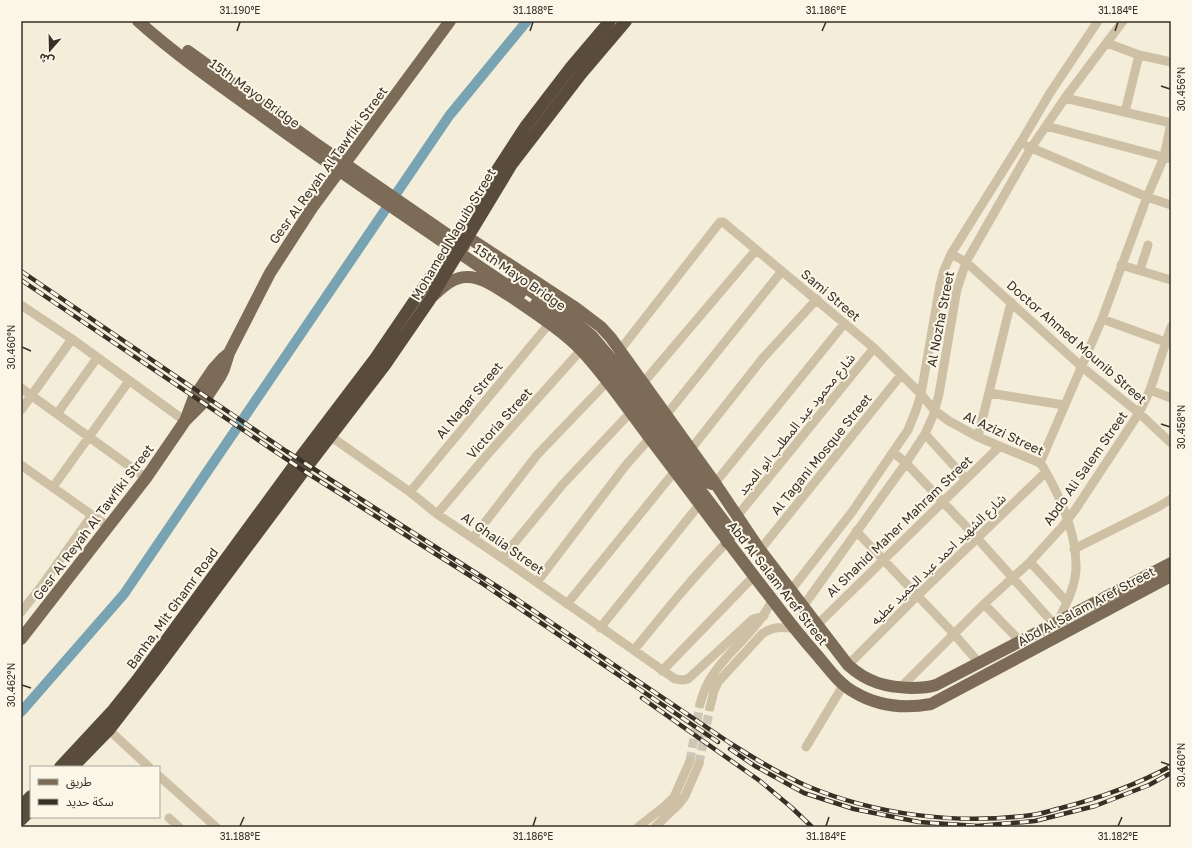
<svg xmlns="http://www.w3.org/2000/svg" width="1192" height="848" viewBox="0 0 1192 848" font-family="'Golos Text','Noto Sans Arabic',sans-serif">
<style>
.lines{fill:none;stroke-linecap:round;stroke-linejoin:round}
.canal{stroke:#77a3b3;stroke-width:10}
.minor-tunnel{stroke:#cec7b6;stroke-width:9;stroke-dasharray:9 4.5;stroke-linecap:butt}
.minor{stroke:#cdc0a5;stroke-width:9}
.major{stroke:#7b6b57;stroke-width:12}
.highway{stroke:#5a4c3d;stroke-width:12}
.rail-casing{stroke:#383027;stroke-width:4.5}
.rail{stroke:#fbf6e7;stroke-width:3;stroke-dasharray:9;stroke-linecap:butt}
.ticks{fill:none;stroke:#383027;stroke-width:1.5}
.labels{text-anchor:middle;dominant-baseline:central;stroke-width:4;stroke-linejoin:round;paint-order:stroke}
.street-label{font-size:13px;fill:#383027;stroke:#fbf6e7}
.neatline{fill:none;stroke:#383027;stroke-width:1.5}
.ticks-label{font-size:10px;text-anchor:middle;fill:#383027}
</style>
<rect width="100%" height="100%" fill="#f4edda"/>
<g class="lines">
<path class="canal" d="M21,712l103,-118 325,-478 78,-95"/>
<path class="minor-tunnel" d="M690,761l10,-57
M699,764l11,-57"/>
<path class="minor" d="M1107,43l32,12 32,7
M1065,98l106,25
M1125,112l14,-57
M1046,126l125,33
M1027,146l120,51 24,8
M951,254l15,8 116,105 57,46 32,30
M1121,265l50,15
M1140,270l8,-25
M21,305l51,34 113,82
M1102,319l69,25
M620,350l100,-128h3l151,126 47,46 13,16 15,11 29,16 62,26 3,4c17,29 34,67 33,102 -1,18 -10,36 -18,52
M643,383l113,-133
M21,388l125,90
M1150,390l21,8
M989,393l75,12
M21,410l51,-71
M57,414l40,-56
M667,414l115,-143
M925,434l41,45
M330,436l80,56 27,22 65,44 173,121 7,1 6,-1 65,-60 11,-3
M978,437l33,-135
M691,449l72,-91 54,-59
M893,452l13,11 71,75 76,85
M1040,463l62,-144 45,-122 17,-40 7,-34
M21,465l88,62
M715,483l129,-159
M53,487l76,-106
M410,492l139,-168
M437,514l50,-59 94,-105
M738,515l136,-167
M856,531l98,103 25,29
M473,538l64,-83 71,-74
M1074,549l84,-42 13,-8
M760,550l141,-175
M502,558l61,-74 67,-71
M1030,562l37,40
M537,582l89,-117 24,-27
M791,590l61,-78 56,-82 8,-20 5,-16 19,-109 4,-15 7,-16 70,-112 29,-49 48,-72
M567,604l108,-133
M984,604l36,37
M804,605l102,-142 19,-29 8,-18 6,-22 18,-105 9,-27 65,-114 34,-50 58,-77
M21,612l19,-24 52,-73
M817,625l183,-179
M600,628l99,-123
M634,650c30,-37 60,-74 93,-108
M848,665l70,-70 128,-123
M662,671l92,-95
M901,687l83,-83 46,-42 32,-35 13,-17 64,-97 11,-23 21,-63
M700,704c3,-11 7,-22 14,-31 18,-26 45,-44 58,-73
M710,707l4,-16 4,-9 44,-48c11,-8 20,-7 33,-5
M109,730l40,37
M806,747l38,-63
M159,776l57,51
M169,818l10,9
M638,827l27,-21 9,-9 16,-36
M655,827l24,-23 6,-8 14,-32"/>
<path class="major" d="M138,21c38,34 81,64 123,94 85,62 172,120 259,179
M188,51l127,92 149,103
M469,238l107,70 25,19 10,11 104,145 45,67 88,115c20,18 38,22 63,23 9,0 16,0 25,-3l235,-122
M514,280l54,36 24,20 37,44 71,95 5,6 7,3
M433,296c9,-8 20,-19 33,-19 17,-1 33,13 47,21 22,15 51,34 69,53 27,29 49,63 73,94 39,51 77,103 116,153 15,20 30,39 46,57 11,13 22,29 37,37 25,15 50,17 77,12l240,-128
M536,304c26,18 49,35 69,60l124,164 2,5 -4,9
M185,421l18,-18 17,-26 4,-8 5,-16 41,-80 42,-65 138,-187
M21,639l125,-161 39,-57 9,-24 19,-28 10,-11 6,-5"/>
<path class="highway" d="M60,767l53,-57 24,-30 158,-216 79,-104 87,-128 34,-59 30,-46 46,-60 39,-46
M73,767l36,-37 48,-62 147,-197 81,-106 46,-67 81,-134 69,-90 45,-53
M21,806l10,-10
M21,820l10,-10"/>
<defs>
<path id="rail" d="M21,271l265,180 229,147 215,145c25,16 50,31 77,43 69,29 150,39 225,29 10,-1 20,-5 29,-7 39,-10 75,-23 110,-42
M21,280l283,191 176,111 238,160
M642,698l118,83 31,26 21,20
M730,749l25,17 49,27 50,16 65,13 58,4 58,-5 60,-15 54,-21 20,-11"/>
</defs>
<use href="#rail" class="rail-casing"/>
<use href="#rail" class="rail"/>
</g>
<path class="ticks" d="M237,31l3,-9M530,31l3,-9M822,31l4,-9M1115,31l3,-9M1161,86l9,3M22,347l9,4M1161,424l9,3M22,685l9,3M1161,762l9,3M240,826l4,-9M533,826l3,-9M826,826l3,-9M1118,826l4,-9"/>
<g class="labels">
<g class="street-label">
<text transform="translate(255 93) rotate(36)">15th Mayo Bridge</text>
<text transform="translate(328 165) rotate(-54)">Gesr Al Reyah Al Tawfiki Street</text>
<text transform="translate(453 234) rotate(-59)">Mohamed Naguib Street</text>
<text transform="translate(520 277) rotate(34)">15th Mayo Bridge</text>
<text transform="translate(831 295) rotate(40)">Sami Street</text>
<text transform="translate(940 319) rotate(-79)">Al Nozha Street</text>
<text transform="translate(1077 342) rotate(41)">Doctor Ahmed Mounib Street</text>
<text transform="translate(469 400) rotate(-50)">Al Nagar Street</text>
<text transform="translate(499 423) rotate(-48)">Victoria Street</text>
<text transform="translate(796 424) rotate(-51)">شارع محمود عبد المطلب ابو المجد</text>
<text transform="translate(1004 433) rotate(25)">Al Azizi Street</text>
<text transform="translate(821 454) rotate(-51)">Al Tagani Mosque Street</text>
<text transform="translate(1085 468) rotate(-55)">Abdo Ali Salem Street</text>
<text transform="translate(93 522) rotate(-53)">Gesr Al Reyah Al Tawfiki Street</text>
<text transform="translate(899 526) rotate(-44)">Al Shahid Maher Mahram Street</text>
<text transform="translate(503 543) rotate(35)">Al Ghalia Street</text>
<text transform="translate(938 559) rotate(-44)">شارع الشهيد احمد عبد الحميد عطيه</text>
<text transform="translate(778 583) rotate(52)">Abd Al Salam Aref Street</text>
<text transform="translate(1086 606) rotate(-28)">Abd Al Salam Aref Street</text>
<text transform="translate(172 608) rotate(-54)">Banha, Mit Ghamr Road</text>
</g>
</g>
<rect width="1192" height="848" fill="none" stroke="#fbf6e7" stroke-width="44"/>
<rect x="30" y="766" width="130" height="52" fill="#fbf6e7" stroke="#ada79a"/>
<rect x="38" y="779" width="20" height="6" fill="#7b6b57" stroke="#ada79a"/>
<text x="66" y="786" font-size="12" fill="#383027">طريق</text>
<rect x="38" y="799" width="20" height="6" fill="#383027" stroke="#ada79a"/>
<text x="66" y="806" font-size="12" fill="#383027">سكة حديد</text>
<g transform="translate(50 50) rotate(200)" stroke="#fbf6e7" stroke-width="3" paint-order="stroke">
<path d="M0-3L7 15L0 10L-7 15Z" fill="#383027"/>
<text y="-6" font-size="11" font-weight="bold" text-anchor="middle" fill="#383027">ش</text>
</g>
<rect x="22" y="22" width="1148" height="804" class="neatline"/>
<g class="ticks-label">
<text x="240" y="14">31.190°E</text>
<text x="533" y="14">31.188°E</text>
<text x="826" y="14">31.186°E</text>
<text x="1118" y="14">31.184°E</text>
<text transform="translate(1181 89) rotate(-90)" y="4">30.456°N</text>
<text transform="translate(11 347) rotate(-90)" y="4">30.460°N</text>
<text transform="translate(1181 427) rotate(-90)" y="4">30.458°N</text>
<text transform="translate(11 685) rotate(-90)" y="4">30.462°N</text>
<text transform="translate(1181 765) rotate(-90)" y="4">30.460°N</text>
<text x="240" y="840">31.188°E</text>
<text x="533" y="840">31.186°E</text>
<text x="826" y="840">31.184°E</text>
<text x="1118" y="840">31.182°E</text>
</g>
</svg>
